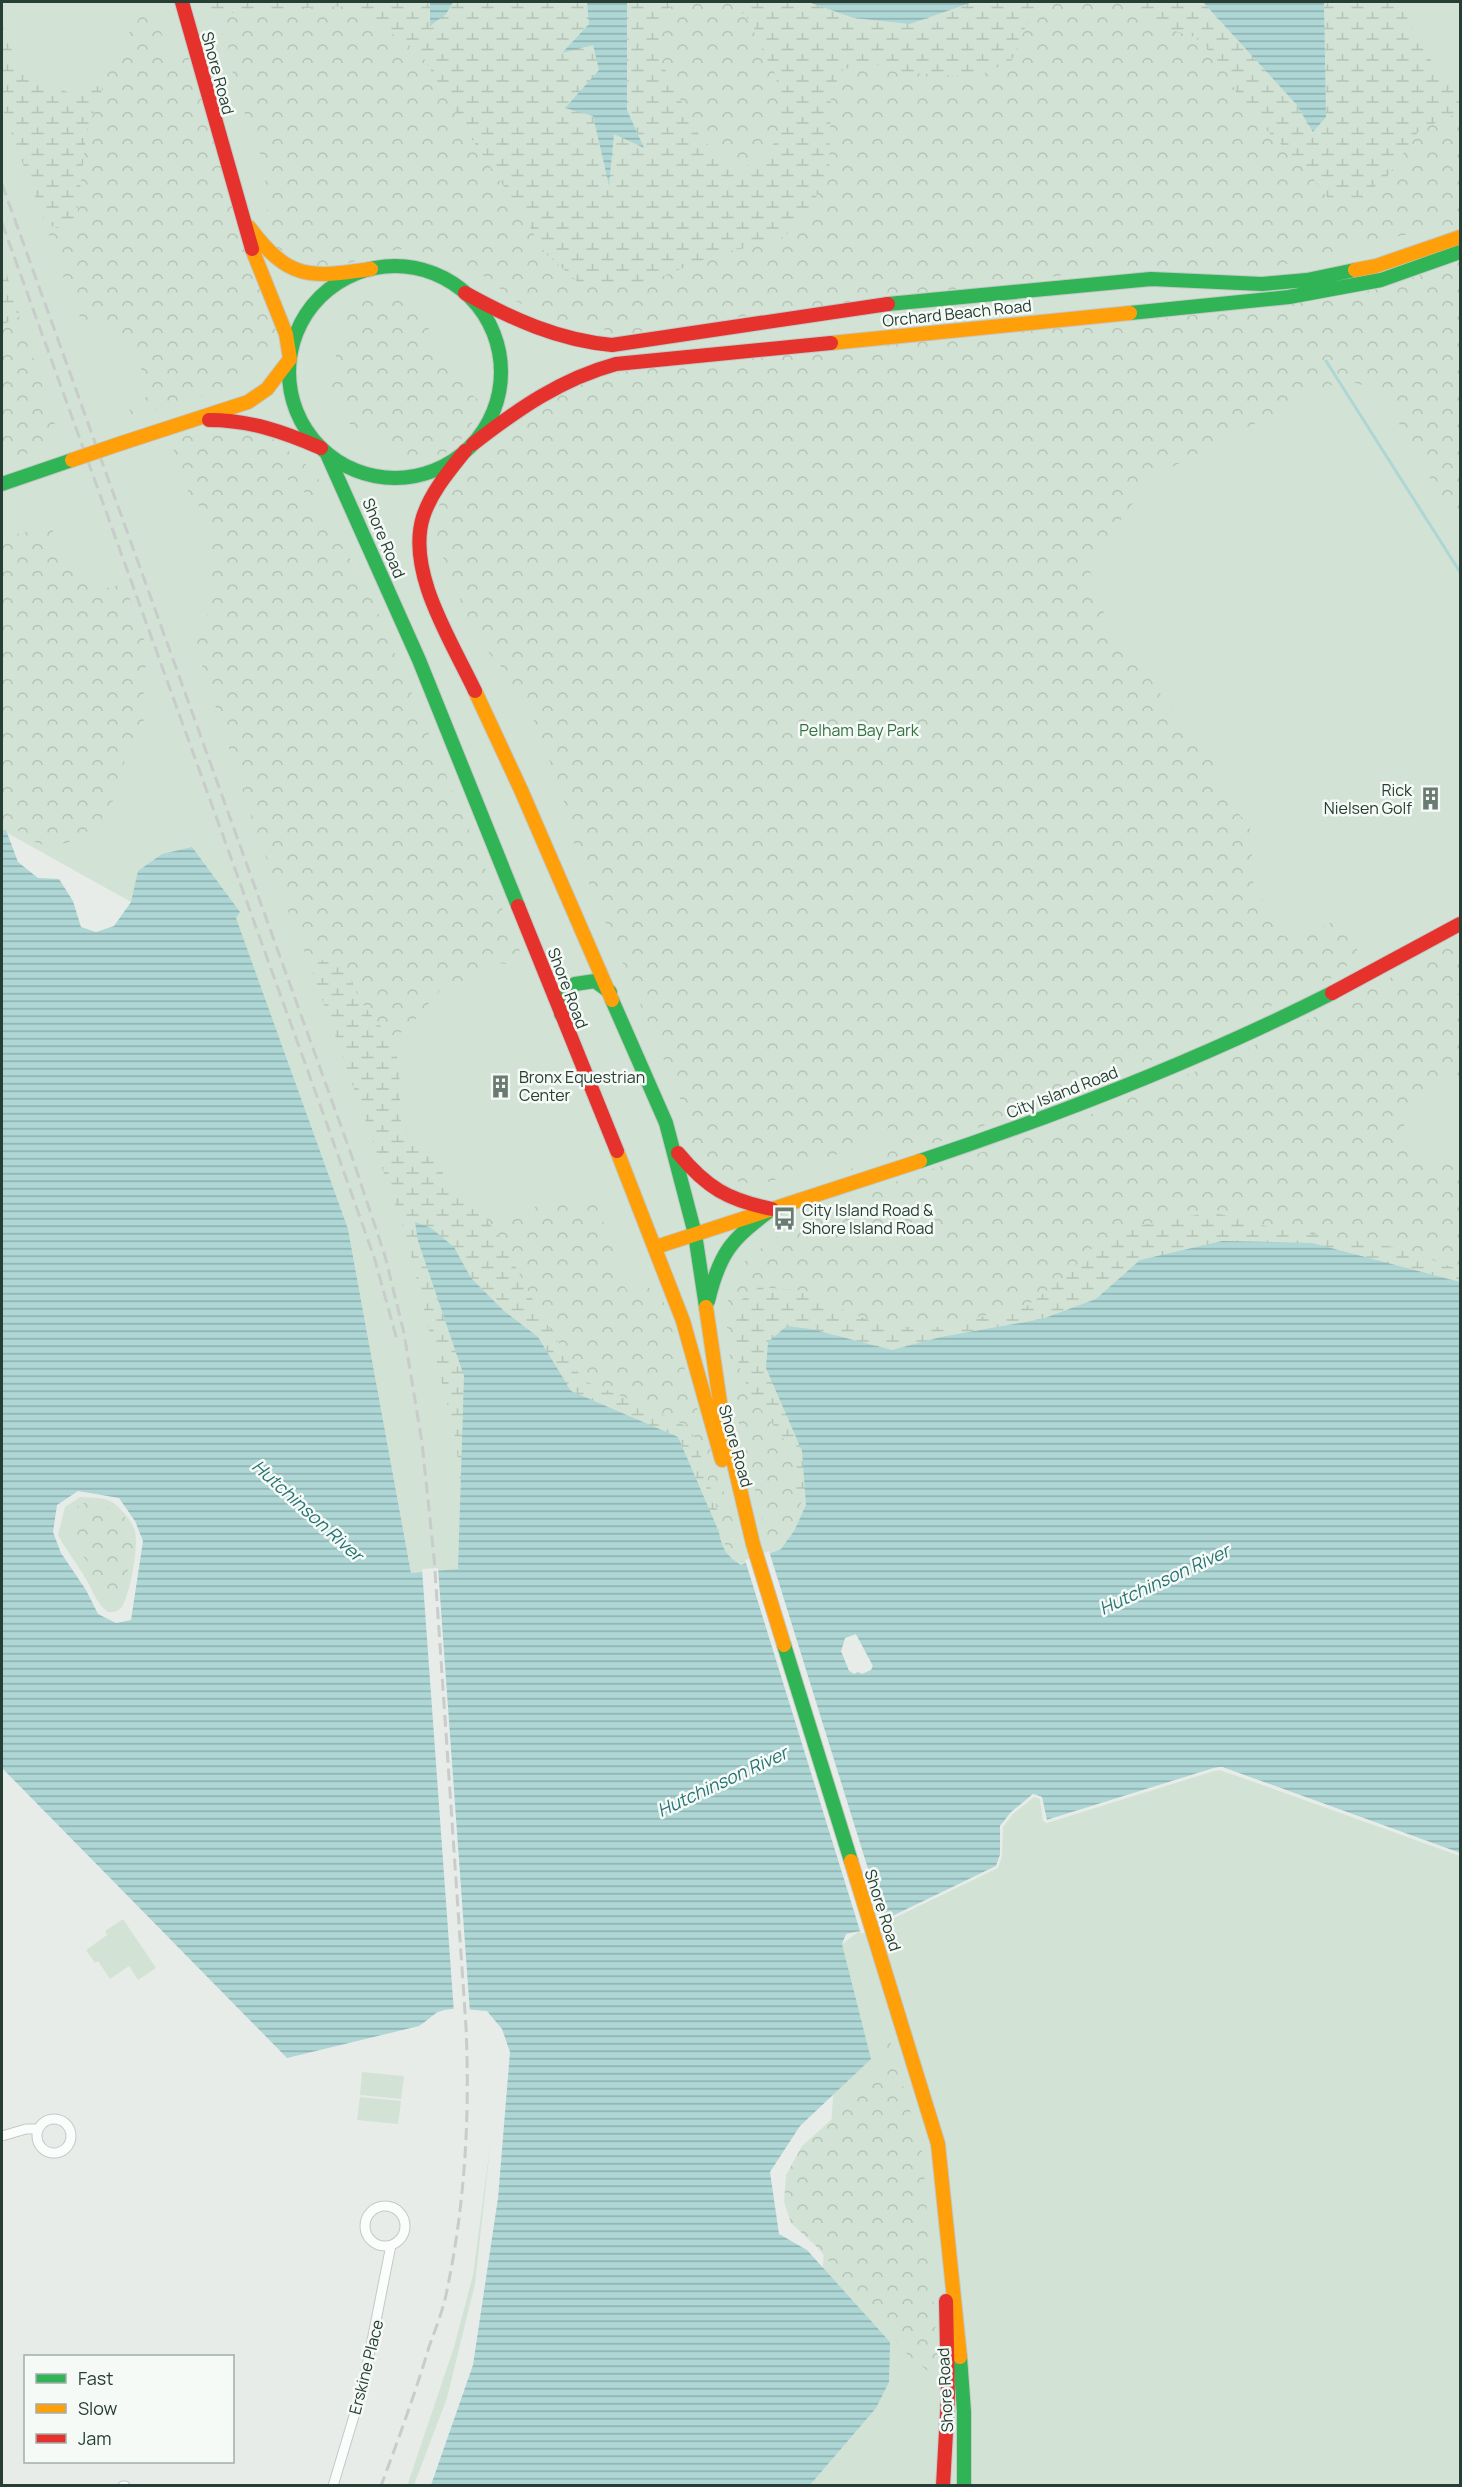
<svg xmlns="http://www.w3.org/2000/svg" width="1462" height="2487" viewBox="0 0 1462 2487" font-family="Manrope,sans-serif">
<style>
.green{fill:#d2e3d5}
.forest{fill:url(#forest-crowns)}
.wetland{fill:url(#wetland-marsh);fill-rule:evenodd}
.water{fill:url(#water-rules);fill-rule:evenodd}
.pier{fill:#e7ece9}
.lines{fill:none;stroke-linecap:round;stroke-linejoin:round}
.stream{stroke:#add6d5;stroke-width:3}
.street-casing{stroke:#c4c9c6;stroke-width:11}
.fast-casing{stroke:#c3c9c6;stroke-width:16}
.slow-casing{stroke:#c3c9c6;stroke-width:16}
.jam-casing{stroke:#c3c9c6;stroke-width:16}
.street{stroke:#fbfcfc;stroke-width:9}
.fast{stroke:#30b455;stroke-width:14}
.slow{stroke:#ff9f0a;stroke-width:14}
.jam{stroke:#e5322d;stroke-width:14}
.rail{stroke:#c8ccca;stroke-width:3;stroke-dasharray:12 6;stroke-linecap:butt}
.slow-bridge-casing{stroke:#c3cac7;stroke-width:16;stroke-linecap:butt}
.slow-bridge{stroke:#ff9f0a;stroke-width:14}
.labels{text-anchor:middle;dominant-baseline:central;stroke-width:5;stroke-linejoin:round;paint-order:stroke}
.street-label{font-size:16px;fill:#263e34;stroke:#f6faf7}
.park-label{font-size:16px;fill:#347142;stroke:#f6faf7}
.poi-label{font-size:16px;fill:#263e34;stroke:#f6faf7;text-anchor:start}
.water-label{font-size:18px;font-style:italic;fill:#267374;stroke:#f6faf7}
</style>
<defs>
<pattern id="forest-crowns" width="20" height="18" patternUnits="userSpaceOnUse" patternTransform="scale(1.5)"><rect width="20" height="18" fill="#d2e3d5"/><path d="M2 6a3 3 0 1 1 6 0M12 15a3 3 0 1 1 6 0" fill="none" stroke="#b4c4b7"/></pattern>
<pattern id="wetland-marsh" width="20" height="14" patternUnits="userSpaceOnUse" patternTransform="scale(1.5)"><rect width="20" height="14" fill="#d2e3d5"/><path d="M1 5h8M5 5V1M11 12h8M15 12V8" fill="none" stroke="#b4c4b7"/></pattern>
<pattern id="water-rules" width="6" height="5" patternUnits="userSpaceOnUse" patternTransform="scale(1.5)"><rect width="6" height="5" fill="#add6d5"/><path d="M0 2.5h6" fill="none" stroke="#8dafae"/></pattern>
</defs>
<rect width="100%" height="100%" fill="#e7ece9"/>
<path class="green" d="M2,2h1458v1280l-654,223 -12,26 -13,18 -40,16c-14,-9 -19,-16 -22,-33l-255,-156 -6,194 -47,3 -63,-344 -217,-327 -129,-72z
M80,1497c8,1 19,0 28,3 10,4 24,20 27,31 4,14 -5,66 -14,77 -4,4 -8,4 -13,4 -13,-9 -15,-23 -24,-36 -8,-14 -18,-26 -26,-41l7,-28z
M1214,1768l246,85v632h-650l32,-541 158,-118 33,-32z
M123,1919l33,49 -18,12 -9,-14 -19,13 -12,-18 -3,2 -9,-13 21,-15 -2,-4z
M362,2072l42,4 -3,23 -41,-4z
M360,2097l41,4 -3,23 -41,-4z
M491,2139l-16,145 -28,114 -33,87 -7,1 47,-139 19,-72z"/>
<path class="forest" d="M677,2h55l22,23 1,12 21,38 4,33 -2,30 -13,18 -25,14 -15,-6 -28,-32 -39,-76 5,-43z
M1052,2h75l29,23 39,12 31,32 16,37 63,62 25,33 56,-23 32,-46 30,-16 12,-2v111l-110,20 -46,17 -59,8 -56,-3 -116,7 -370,48 -90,14 -5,-6 -44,-6 -48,-23 -31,-24 -36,-22 -50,-6 -61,17h-33l-33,-22 -6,-41 -1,-35 -15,-43 -16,-34 -2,-29 -5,-19 -16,-30 7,2 34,-5 99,-4 70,47 42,73 60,89 22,38 101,30 77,-31 56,-10 50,-125 2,-26 12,-21 24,-9 28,11 32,1 85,-13 15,-37z
M145,10c17,9 19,35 24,53l18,-11 43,142 52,145 -5,15 -12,1c-11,11 -25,17 -37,28l12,3 -72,18 -34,15 -5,-10 20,-14 -19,-62 -19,1 -35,-20 -31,-91 19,8 16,-39 7,-64 14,-33 2,-25z
M1460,261v270l-80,-141 -35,-10 -32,13 -162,85 -39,54 -25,29 14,45 12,29 22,23 53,74 29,13 -3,28 23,39 12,13 4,19 -3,32 33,60 15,3 38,-19 20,20 2,15 -22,21 -238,109 -230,82 -22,5 31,-19 18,-28c-40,20 -81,43 -123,56 -21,6 -65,-1 -77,-22 -4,-9 -5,-31 -7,-42l-112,-264 -14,-60 -32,-83 -28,-42 -24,-28 -31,-70 -11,-36 4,-35 30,-36 53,-50 70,-34 44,-11 531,-50 170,-20 52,-12z
M376,293c22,1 49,17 54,40 3,12 4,21 8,32 5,2 10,4 14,6 13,9 12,20 27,29 -4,35 -38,69 -75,63l-14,-26 -14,-4 -21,-1 -7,-11 -5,-16 -15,-21 21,-74z
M20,316l41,128 -59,17v-136z
M238,426l30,8 13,13 19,11 17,18 9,20 -10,5 -40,-30 16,24 46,45 27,42 155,369 -1,10 -8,4 -11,-2 -16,10 -42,15 -28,33 -22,19 -33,-40 -10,-27 -29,-13 -8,11 -56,-139 -62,-192 13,-12 3,-84 -7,-32 -31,-44 3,-31z
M51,527l16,35 27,29 31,-7 24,70 -5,19 -1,43 3,26 -17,4 -17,57 -15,23 -30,17 -21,3 -19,-7 -12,-11 -13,-7v-284z
M1460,940v38l-8,5 -8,16 16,-6v30l-7,14 7,5v47l-16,-11 -17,15 -24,34 8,23 18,16 19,-2 12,4v102l-61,-22 -125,-20 -62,-16 -69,13 -43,15 -30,33 -43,33 -90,21 -46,1 -44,-16 -41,-21 -26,142 17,27 -3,30 8,11c-8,17 -14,42 -33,48l-33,-139 -9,-78 1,-42 19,-32 72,-50 265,-91 127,-52 125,-58z
M596,1198c3,17 10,29 16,45 6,18 3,35 17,49l14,-8 19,13 82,259 -7,1 -11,-11 -7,-14 -1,-19 -22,-73 -7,-12 -35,-18 -67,-28 -12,-13 -37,-59 -36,-70 -20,-27 7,-5c31,11 33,6 60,-9l25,6z
M86,1502c9,3 25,4 32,9 22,16 16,41 9,62 -4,16 0,19 -12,34l-12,-7 -16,-39 -13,-16 -2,-20 5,-18z
M887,2030l36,125 16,225 -32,-26 -91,-108 -25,-23 -7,-21 2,-27 16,-29 84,-75z"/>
<path class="wetland" d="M207,2h470l-14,11 -5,43 39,76 28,32 15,6 24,-14 14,-18 2,-30 -4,-33 -21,-38 -1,-12 -22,-23h320l-25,21 -15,37 -35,17 -82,-5 -28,-11 -24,9 -12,21 -2,83 -23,41 -27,27 -56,10 -77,31h-67l-34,-30 -22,-38 -60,-89 -42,-73 -70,-47 -99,4 -34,5 -7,-2z
M1127,2h275c9,33 31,67 58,87v25l-12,2 -30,16 -32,46 -25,19 -31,4 -25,-33 -63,-62 -16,-37 -31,-32 -39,-12z
M2,24l14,37 10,15 25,8 26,13 25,-13 -1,11 -14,33 -12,105 -11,-2 -19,-8 -43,-115z
M2,260l18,56 -18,9z
M320,960l18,3 11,10 10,27 33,40 7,24 2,60 15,19 21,18 16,34 29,18 20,27 36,70 37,59 12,13 67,28 35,18 7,12 22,73 1,19 -2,-4 -259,33 3,-70 -5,-50 -50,-206 -94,-264z
M1212,1212l62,16 125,20 61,22v44l-583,355 -19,8 -9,-3 -68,-125 13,-18 12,-26 -12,-15 3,-30 -17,-27 -28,-34 -13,-33 -6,-60 26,-19 47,4 41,21 44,16 46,-1 90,-21 43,-33 30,-33 43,-15zM856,1634l17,32 -2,4 -9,4 -4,-2 -4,2 -5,-3 -8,-20 4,-13z"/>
<path class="water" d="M430,2h23l-7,12 -16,12z
M587,2h40v108l17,38 -30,-14 -5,51 -16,-69 -28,-8 34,-38 -6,-25 -31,8 27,-29z
M808,2h165l-63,22 -56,-6z
M1203,2h121l2,115 -13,15 -17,-28z
M2,830h4l12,32 20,16 21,1 14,22 8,26 15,5 18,-6 17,-24 7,-31 24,-17 30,-7 48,65 -4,6 112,311 63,344 47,-4 6,-193 -46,-135 -3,-19 16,6 23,19 17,31 33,33 34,26 33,54 107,46 41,95c3,17 8,24 22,33l40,-16 13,-18 12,-26 -4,-54 -36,-83 2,-26 19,-16 24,3 81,21 49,-13 101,-18 54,-20 44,-39 82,-19 90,2 148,39v571l-238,-86 -8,1 -168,52 -4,-23 -9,-3 -33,32v29l-4,11 -131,64 -19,4 -4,10 29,115 -71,67 -30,46 9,62 28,16 83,92 -1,40 -13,26 -66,77h-379l42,-120 25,-167 12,-146 -8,-23 -15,-18c-15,-1 -35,-5 -49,1 -6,3 -12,10 -19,14l-132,32 -285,-290zM78,1491l41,7 16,23 8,20 -12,79 -15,3 -18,-9 -12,-24 -25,-37 -8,-21 4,-27zM856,1634l17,32 -2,4 -9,4 -4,-2 -4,2 -5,-3 -8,-20 4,-13z"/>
<path class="pier" d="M769,1551l115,369 112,-54 4,-11v-29l11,-14 22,-18 9,3 5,23 167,-52 8,-1 238,86v3l-239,-86 -7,1 -167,52 -4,-2 -3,-22 -6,-2 -21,17 -10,13 -1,29 -4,12 -137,66 -116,-374z
M438,1568l32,445h-16l-32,-444z"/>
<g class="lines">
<path class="stream" d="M1326,361l134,211"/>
<defs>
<path id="street" d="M37 2136a17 17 0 1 1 34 0a17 17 0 1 1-34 0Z
M2,2136l24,-7h11
M365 2226a20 20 0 1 1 40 0a20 20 0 1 1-40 0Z
M123,2486h2
M333,2486l30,-100 28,-141"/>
<path id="fast" d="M289 372a106 106 0 1 1 212 0a106 106 0 1 1-212 0Z
M888,304l263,-25 111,5 45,-4 48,-10
M1130,313l159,-16 92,-17 79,-28
M327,454l92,206 99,246
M2,484l70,-24
M612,1000l54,123 29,111 11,73
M561,1014l2,-20 12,-10 20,-3 15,11
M920,1161c141,-47 279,-101 412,-168
M708,1301c12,-50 24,-62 64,-92
M784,1645l67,216
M960,2357l4,55v74"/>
<path id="slow" d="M249,227c40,53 59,51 122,42
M252,249l34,85 4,25
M1355,270l21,-4 84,-29
M831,343l299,-30
M122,443l126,-41 19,-13 23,-30
M475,691l46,99 91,210
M617,1151l66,170 39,139
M656,1247l264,-86
M706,1307l15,102 32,135 31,101
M851,1861l87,283 22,213"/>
<path id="jam" d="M182,2l70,247
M465,293c47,26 93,47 147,52l276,-41
M209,420c41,0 75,12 112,28
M473,444c45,-35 88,-65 143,-80l215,-21
M465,451c-16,20 -34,41 -42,66 -17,55 29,125 52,174
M518,906l99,245
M1332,993l128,-69
M678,1153c29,35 50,47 94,56
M943,2486l5,-90 -2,-95"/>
</defs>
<use href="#street" class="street-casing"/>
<use href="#fast" class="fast-casing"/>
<use href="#slow" class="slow-casing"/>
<use href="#jam" class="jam-casing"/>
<use href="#street" class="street"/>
<use href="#fast" class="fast"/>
<use href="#slow" class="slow"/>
<use href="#jam" class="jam"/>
<path class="rail" d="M2,184l349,970 34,102 19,77 18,110 12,114 32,470c4,90 -1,179 -20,268 -4,18 -11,35 -17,52 -14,47 -31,93 -48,139
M2,223l321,890 52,147 22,80"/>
<defs>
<path id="slow-bridge" d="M72,460l50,-17"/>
</defs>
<use href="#slow-bridge" class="slow-bridge-casing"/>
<use href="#slow-bridge" class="slow-bridge"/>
</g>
<defs>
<symbol id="building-bare" viewBox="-9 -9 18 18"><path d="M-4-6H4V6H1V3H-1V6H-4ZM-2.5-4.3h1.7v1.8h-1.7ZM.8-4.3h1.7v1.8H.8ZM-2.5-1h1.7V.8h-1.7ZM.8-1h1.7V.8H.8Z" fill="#6a7b73" stroke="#f6faf7" stroke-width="2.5" paint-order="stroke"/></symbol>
<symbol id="bus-bare" viewBox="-9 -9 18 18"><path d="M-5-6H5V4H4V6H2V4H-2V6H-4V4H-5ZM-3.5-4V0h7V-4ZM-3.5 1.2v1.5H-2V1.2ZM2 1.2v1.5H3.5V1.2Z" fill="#6a7b73" stroke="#f6faf7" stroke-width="2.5" paint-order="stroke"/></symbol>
</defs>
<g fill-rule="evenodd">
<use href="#building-bare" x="1414" y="782" width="33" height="33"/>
<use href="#building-bare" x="484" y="1070" width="33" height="33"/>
<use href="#bus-bare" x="768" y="1202" width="33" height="33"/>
</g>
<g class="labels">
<g class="street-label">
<text transform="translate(218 73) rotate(75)">Shore Road</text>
<text transform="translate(957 313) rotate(-6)">Orchard Beach Road</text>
<text transform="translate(384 538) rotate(67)">Shore Road</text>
<text transform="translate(568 988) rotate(69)">Shore Road</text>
<text transform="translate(1062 1092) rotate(-21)">City Island Road</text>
<text transform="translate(736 1446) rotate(74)">Shore Road</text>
<text transform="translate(883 1910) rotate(72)">Shore Road</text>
<text transform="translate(366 2367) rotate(-76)">Erskine Place</text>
<text transform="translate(945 2390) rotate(-93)">Shore Road</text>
</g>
<g class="park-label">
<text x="859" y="730">Pelham Bay Park</text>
</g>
<g class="poi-label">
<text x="1412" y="790" text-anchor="end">Rick<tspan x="1412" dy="18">Nielsen Golf</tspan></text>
<text x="519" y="1077">Bronx Equestrian<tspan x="519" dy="18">Center</tspan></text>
<text x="802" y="1210">City Island Road &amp;<tspan x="802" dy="18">Shore Island Road</tspan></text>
</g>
<g class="water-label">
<text transform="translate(308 1510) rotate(42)">Hutchinson River</text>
<text transform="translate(1164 1579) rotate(-25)">Hutchinson River</text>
<text transform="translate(722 1781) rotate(-25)">Hutchinson River</text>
</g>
</g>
<rect width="1462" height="2487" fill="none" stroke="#263e34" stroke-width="6"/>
<rect x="24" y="2355" width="210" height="108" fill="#f6faf7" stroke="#a3afa9" stroke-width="1.5"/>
<rect x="36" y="2374" width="30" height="9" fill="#30b455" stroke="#a3afa9" stroke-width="1.5"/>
<text x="78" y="2385" font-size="18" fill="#263e34">Fast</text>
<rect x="36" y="2404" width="30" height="9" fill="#ff9f0a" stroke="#a3afa9" stroke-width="1.5"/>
<text x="78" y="2415" font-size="18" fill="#263e34">Slow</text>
<rect x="36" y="2434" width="30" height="9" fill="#e5322d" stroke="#a3afa9" stroke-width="1.5"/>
<text x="78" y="2445" font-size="18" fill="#263e34">Jam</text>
</svg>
